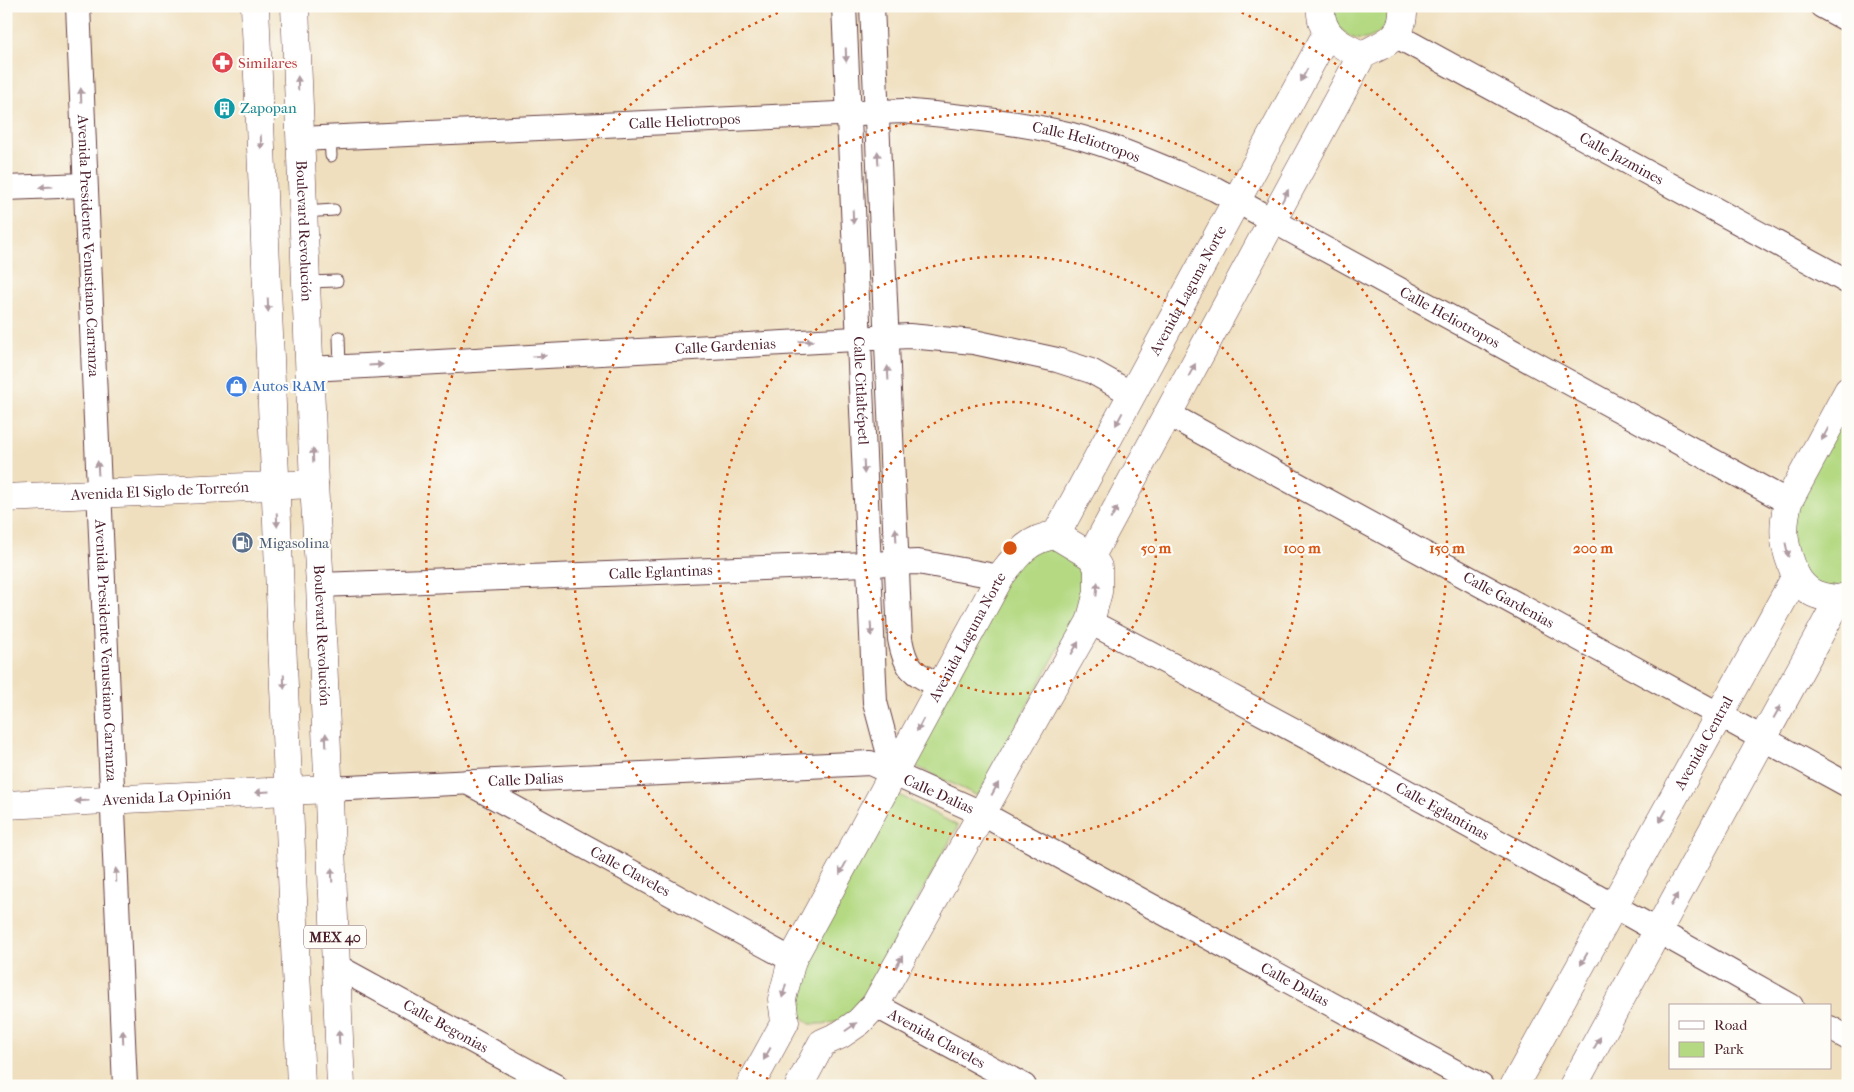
<svg xmlns="http://www.w3.org/2000/svg" width="1854" height="1092" viewBox="0 0 1854 1092" font-family="'IM FELL French Canon',serif">
<style>
.green{fill:#b4d982;stroke:#7f7c56}
.lines{fill:none;stroke-linecap:round;stroke-linejoin:round}
.lane-casing{stroke:#633c41;stroke-width:13}
.street-casing{stroke:#633c41;stroke-width:26}
.secondary-casing{stroke:#633c41;stroke-width:29}
.primary-casing{stroke:#633c41;stroke-width:29}
.lane{stroke:#fff;stroke-width:11}
.street{stroke:#fff;stroke-width:24}
.secondary{stroke:#fff;stroke-width:28}
.primary{stroke:#fff;stroke-width:28}
.oneway{fill:#ae9aa0}
.ring{fill:none;stroke:#d8530f;stroke-width:2.5;stroke-dasharray:2.5 5}
.labels{text-anchor:middle;dominant-baseline:central;stroke-width:4.5;stroke-linejoin:round;paint-order:stroke}
.shield{fill:#fdfcf7;stroke:#806168;stroke-width:1}
.shield-label{font-size:14px;font-weight:bold;fill:#4a1f2b}
.health-label{font-size:15px;fill:#be3a42;stroke:#fdfcf7;text-anchor:start}
.culture-label{font-size:15px;fill:#0d838f;stroke:#fdfcf7;text-anchor:start}
.street-label{font-size:15px;fill:#4a1f2b;stroke:#fdfcf7}
.shop-label{font-size:15px;fill:#366cbe;stroke:#fdfcf7;text-anchor:start}
.service-label{font-size:15px;fill:#4e5e75;stroke:#fdfcf7;text-anchor:start}
.centre{fill:#d8530f;stroke:#fdfcf7;stroke-width:2.5}
.ring-label{font-size:15px;text-anchor:middle;font-weight:bold;fill:#d8530f;stroke:#fdfcf7;stroke-width:4.5;stroke-linejoin:round;paint-order:stroke}
</style>
<rect width="100%" height="100%" fill="#fdfcf7"/>
<filter id="ink" filterUnits="userSpaceOnUse"><feTurbulence type="fractalNoise" baseFrequency=".02" numOctaves="2"/><feDisplacementMap in="SourceGraphic" scale="10" xChannelSelector="R" yChannelSelector="G"/><feConvolveMatrix kernelMatrix="1 2 1 2 8 2 1 2 1" color-interpolation-filters="sRGB"/></filter>
<filter id="wash" filterUnits="userSpaceOnUse"><feTurbulence type="fractalNoise" baseFrequency=".0096" numOctaves="4" result="noise"/><feDisplacementMap in="SourceGraphic" scale="20" xChannelSelector="R" yChannelSelector="G"/><feGaussianBlur stdDeviation="1.12" result="paint"/><feColorMatrix in="noise" values="0 0 0 0 0 0 0 0 0 0 0 0 0 0 0 0 0 1.4 0 .05"/><feComposite in="paint" operator="in"/></filter>
<g filter="url(#wash)">
<rect width="100%" height="100%" fill="#efdfbe"/>
<path class="green" d="M1333,6h57c3,26 -29,45 -47,25 -3,-3 -7,-6 -8,-9 -2,-4 -2,-11 -2,-16z
M1848,394v200l-43,-7 -20,-66z
M1038,548l20,1 18,13 7,22 -3,25 -102,187 -75,-36 97,-185z
M886,788l72,38 -100,182c-18,15 -25,16 -48,16l-18,-16 -3,-20z"/>
</g>
<g filter="url(#ink)">
<g class="lines">
<defs>
<path id="lane" d="M330,137l1,19
M304,212l30,-2
M307,282l30,-1
M339,337l1,30"/>
<g id="street">
<path id="s1" d="M78,6l47,1080"/>
<path id="s2" d="M844,6l31,696 19,71"/>
<path d="M872,6l28,633c6,32 13,34 41,47"/>
<path d="M1822,6l26,14"/>
<path id="s3" d="M1395,35l453,247"/>
<path id="s4" d="M300,139l603,-28c51,5 101,9 151,20 55,11 109,37 161,58l573,313"/>
<path d="M6,188l79,-3"/>
<path id="s5" d="M310,369l599,-33 65,6 83,18 34,11 41,23"/>
<path id="s6" d="M1168,414l680,371"/>
<path id="s7" d="M320,585l598,-23 82,15"/>
<path id="s8" d="M1090,622c236,123 470,253 701,384"/>
<path id="s9" d="M467,782l325,178"/>
<path id="s10" d="M328,789l542,-26 111,50 500,273"/>
<path id="s11" d="M336,966l219,120"/>
<path id="s12" d="M875,1005l149,81"/>
<path d="M1830,1028l18,10"/>
</g>
<g id="secondary">
<path d="M1321,6c-2,29 18,39 41,49 23,-12 43,-16 41,-49"/>
<path id="s13" d="M6,498l308,-14"/>
<path id="s14" d="M1056,535l271,-502"/>
<path d="M1091,556l271,-501"/>
<path d="M1796,576c11,18 22,21 43,23"/>
<path id="s15" d="M6,805l322,-16"/>
<path id="s16" d="M750,1086l35,-64 -3,-23 10,-39 208,-383c16,-21 28,-39 56,-42"/>
<path d="M799,1086l23,-43 18,-8 19,-13 16,-17 168,-301 47,-82 8,-30v-25l-7,-11 -35,-21"/>
<path id="s17" d="M1514,1086l282,-510c-12,-28 -15,-44 -8,-74l60,-111"/>
<path d="M1573,1086l266,-487 9,-3"/>
</g>
<g id="primary">
<path d="M255,6l46,1080"/>
<path id="s18" d="M295,6l19,478 6,101 21,501"/>
</g>
</defs>
<use href="#lane" class="lane-casing"/>
<use href="#street" class="street-casing"/>
<use href="#secondary" class="secondary-casing"/>
<use href="#primary" class="primary-casing"/>
<use href="#lane" class="lane"/>
<use href="#street" class="street"/>
<use href="#secondary" class="secondary"/>
<use href="#primary" class="primary"/>
</g>
<defs><path id="oneway-solid" d="M-6-.8H1V-3.2L6.5 0L1 3.2V.8H-6Z" transform="scale(1.25)"/></defs>
<g class="oneway">
<use href="#oneway-solid" transform="translate(846 55) rotate(88)"/>
<use href="#oneway-solid" transform="translate(1304 75) rotate(118)"/>
<use href="#oneway-solid" transform="translate(298 83) rotate(-92)"/>
<use href="#oneway-solid" transform="translate(81 95) rotate(-92)"/>
<use href="#oneway-solid" transform="translate(261 142) rotate(88)"/>
<use href="#oneway-solid" transform="translate(878 158) rotate(-93)"/>
<use href="#oneway-solid" transform="translate(46 187) rotate(177)"/>
<use href="#oneway-solid" transform="translate(1285 196) rotate(-62)"/>
<use href="#oneway-solid" transform="translate(853 217) rotate(88)"/>
<use href="#oneway-solid" transform="translate(268 305) rotate(88)"/>
<use href="#oneway-solid" transform="translate(806 341) rotate(-3)"/>
<use href="#oneway-solid" transform="translate(539 356) rotate(-3)"/>
<use href="#oneway-solid" transform="translate(376 365) rotate(-3)"/>
<use href="#oneway-solid" transform="translate(1192 370) rotate(-62)"/>
<use href="#oneway-solid" transform="translate(888 373) rotate(-93)"/>
<use href="#oneway-solid" transform="translate(1119 419) rotate(118)"/>
<use href="#oneway-solid" transform="translate(1825 434) rotate(118)"/>
<use href="#oneway-solid" transform="translate(313 455) rotate(-92)"/>
<use href="#oneway-solid" transform="translate(864 467) rotate(88)"/>
<use href="#oneway-solid" transform="translate(98 468) rotate(-93)"/>
<use href="#oneway-solid" transform="translate(1114 513) rotate(-61)"/>
<use href="#oneway-solid" transform="translate(277 520) rotate(88)"/>
<use href="#oneway-solid" transform="translate(896 535) rotate(-93)"/>
<use href="#oneway-solid" transform="translate(1787 550) rotate(78)"/>
<use href="#oneway-solid" transform="translate(1097 589) rotate(-85)"/>
<use href="#oneway-solid" transform="translate(871 629) rotate(87)"/>
<use href="#oneway-solid" transform="translate(1075 648) rotate(-60)"/>
<use href="#oneway-solid" transform="translate(284 682) rotate(88)"/>
<use href="#oneway-solid" transform="translate(1777 712) rotate(-61)"/>
<use href="#oneway-solid" transform="translate(920 725) rotate(118)"/>
<use href="#oneway-solid" transform="translate(326 740) rotate(-92)"/>
<use href="#oneway-solid" transform="translate(995 789) rotate(-61)"/>
<use href="#oneway-solid" transform="translate(262 792) rotate(177)"/>
<use href="#oneway-solid" transform="translate(82 801) rotate(177)"/>
<use href="#oneway-solid" transform="translate(1663 816) rotate(119)"/>
<use href="#oneway-solid" transform="translate(843 868) rotate(118)"/>
<use href="#oneway-solid" transform="translate(116 875) rotate(-92)"/>
<use href="#oneway-solid" transform="translate(332 875) rotate(-92)"/>
<use href="#oneway-solid" transform="translate(1674 900) rotate(-61)"/>
<use href="#oneway-solid" transform="translate(1584 959) rotate(119)"/>
<use href="#oneway-solid" transform="translate(899 962) rotate(-61)"/>
<use href="#oneway-solid" transform="translate(784 991) rotate(105)"/>
<use href="#oneway-solid" transform="translate(851 1027) rotate(-35)"/>
<use href="#oneway-solid" transform="translate(123 1037) rotate(-92)"/>
<use href="#oneway-solid" transform="translate(339 1037) rotate(-92)"/>
<use href="#oneway-solid" transform="translate(1597 1043) rotate(-61)"/>
<use href="#oneway-solid" transform="translate(767 1054) rotate(119)"/>
</g>
</g>
<g class="ring">
<circle cx="1010" cy="548" r="146"/>
<circle cx="1010" cy="548" r="292"/>
<circle cx="1010" cy="548" r="437"/>
<path d="M782 1085A583 583 0 0 1 792 7M1228 7A583 583 0 0 1 1238 1085"/>
</g>
<defs>
<symbol id="pharmacy-disc" viewBox="-11 -11 22 22"><circle r="9.5" fill="#e0444e" stroke="#fdfcf7"/><path d="M-2-6h4v4h4v4h-4v4h-4v-4h-4v-4h4Z" fill="#fff"/></symbol>
<symbol id="building-disc" viewBox="-11 -11 22 22"><circle r="9.5" fill="#0f9aa8" stroke="#fdfcf7"/><path d="M-4-6H4V6H1V3H-1V6H-4ZM-2.5-4.3h1.7v1.8h-1.7ZM.8-4.3h1.7v1.8H.8ZM-2.5-1h1.7V.8h-1.7ZM.8-1h1.7V.8H.8Z" fill="#fff"/></symbol>
<symbol id="shop-disc" viewBox="-11 -11 22 22"><circle r="9.5" fill="#3f7fe0" stroke="#fdfcf7"/><path d="M-5-2.5h2.3a2.7 3.5 0 0 1 5.4 0H5L5.5 6h-11ZM-1.5-2.5h3a1.5 2.3 0 0 0-3 0Z" fill="#fff"/></symbol>
<symbol id="fuel-disc" viewBox="-11 -11 22 22"><circle r="9.5" fill="#5c6f8a" stroke="#fdfcf7"/><path d="M-5.5-6h7V0h2V4h1.3V-2.5L3-4.5l.8-.8L6-3V5H2.5V1h-1V6h-7ZM-4.2-4.7v3.2H.2V-4.7Z" fill="#fff"/></symbol>
</defs>
<g fill-rule="evenodd">
<use href="#pharmacy-disc" x="210" y="50" width="25" height="25"/>
<use href="#building-disc" x="212" y="96" width="25" height="25"/>
<use href="#shop-disc" x="224" y="374" width="25" height="25"/>
<use href="#fuel-disc" x="230" y="530" width="25" height="25"/>
</g>
<g class="labels">
<rect class="shield" x="304" y="925.5" width="62" height="23" rx="4"/>
<g class="shield-label">
<text x="335" y="937">MEX 40</text>
</g>
<g class="health-label">
<text x="238" y="63">Similares</text>
</g>
<g class="culture-label">
<text x="240" y="108">Zapopan</text>
</g>
<g class="street-label">
<text stroke="none"><textPath href="#s4" startOffset="385">Calle Heliotropos</textPath></text>
<text stroke="none"><textPath href="#s4" startOffset="790">Calle Heliotropos</textPath></text>
<text stroke="none"><textPath href="#s3" startOffset="258">Calle Jazmines</textPath></text>
<text stroke="none"><textPath href="#s18" startOffset="225">Boulevard Revolución</textPath></text>
<text stroke="none"><textPath href="#s1" startOffset="240">Avenida Presidente Venustiano Carranza</textPath></text>
<text stroke="none"><textPath href="#s14" startOffset="278">Avenida Laguna Norte</textPath></text>
<text stroke="none"><textPath href="#s4" startOffset="1195">Calle Heliotropos</textPath></text>
<text stroke="none"><textPath href="#s5" startOffset="416">Calle Gardenias</textPath></text>
<text stroke="none"><textPath href="#s2" startOffset="385">Calle Citlaltépetl</textPath></text>
<text stroke="none"><textPath href="#s13" startOffset="154">Avenida El Siglo de Torreón</textPath></text>
<text stroke="none"><textPath href="#s7" startOffset="341">Calle Eglantinas</textPath></text>
<text stroke="none"><textPath href="#s6" startOffset="388">Calle Gardenias</textPath></text>
<text stroke="none"><textPath href="#s18" startOffset="630">Boulevard Revolución</textPath></text>
<text stroke="none"><textPath href="#s16" startOffset="504">Avenida Laguna Norte</textPath></text>
<text stroke="none"><textPath href="#s1" startOffset="645">Avenida Presidente Venustiano Carranza</textPath></text>
<text stroke="none"><textPath href="#s17" startOffset="392">Avenida Central</textPath></text>
<text stroke="none"><textPath href="#s10" startOffset="198">Calle Dalias</textPath></text>
<text stroke="none"><textPath href="#s10" startOffset="618">Calle Dalias</textPath></text>
<text stroke="none"><textPath href="#s15" startOffset="161">Avenida La Opinión</textPath></text>
<text stroke="none"><textPath href="#s8" startOffset="400">Calle Eglantinas</textPath></text>
<text stroke="none"><textPath href="#s9" startOffset="186">Calle Claveles</textPath></text>
<text stroke="none"><textPath href="#s10" startOffset="1022">Calle Dalias</textPath></text>
<text stroke="none"><textPath href="#s11" startOffset="125">Calle Begonias</textPath></text>
<text stroke="none"><textPath href="#s12" startOffset="70">Avenida Claveles</textPath></text>
</g>
<g class="shop-label">
<text x="252" y="386">Autos RAM</text>
</g>
<g class="service-label">
<text x="259" y="543">Migasolina</text>
</g>
</g>
<circle cx="1010" cy="548" r="8" class="centre"/>
<g class="ring-label">
<text x="1156" y="553">50 m</text>
<text x="1302" y="553">100 m</text>
<text x="1447" y="553">150 m</text>
<text x="1593" y="553">200 m</text>
</g>
<rect width="1854" height="1092" fill="none" stroke="#fdfcf7" stroke-width="25"/>
<rect x="1669" y="1004" width="162" height="65" fill="#fdfcf7" stroke="#b5a4a5"/>
<rect x="1679" y="1021" width="25" height="8" fill="#ffffff" stroke="#b5a4a5"/>
<text x="1714" y="1030" font-size="15" fill="#4a1f2b">Road</text>
<rect x="1679" y="1042" width="25" height="15" fill="#b4d982" stroke="#b5a4a5"/>
<text x="1714" y="1054" font-size="15" fill="#4a1f2b">Park</text>
</svg>
